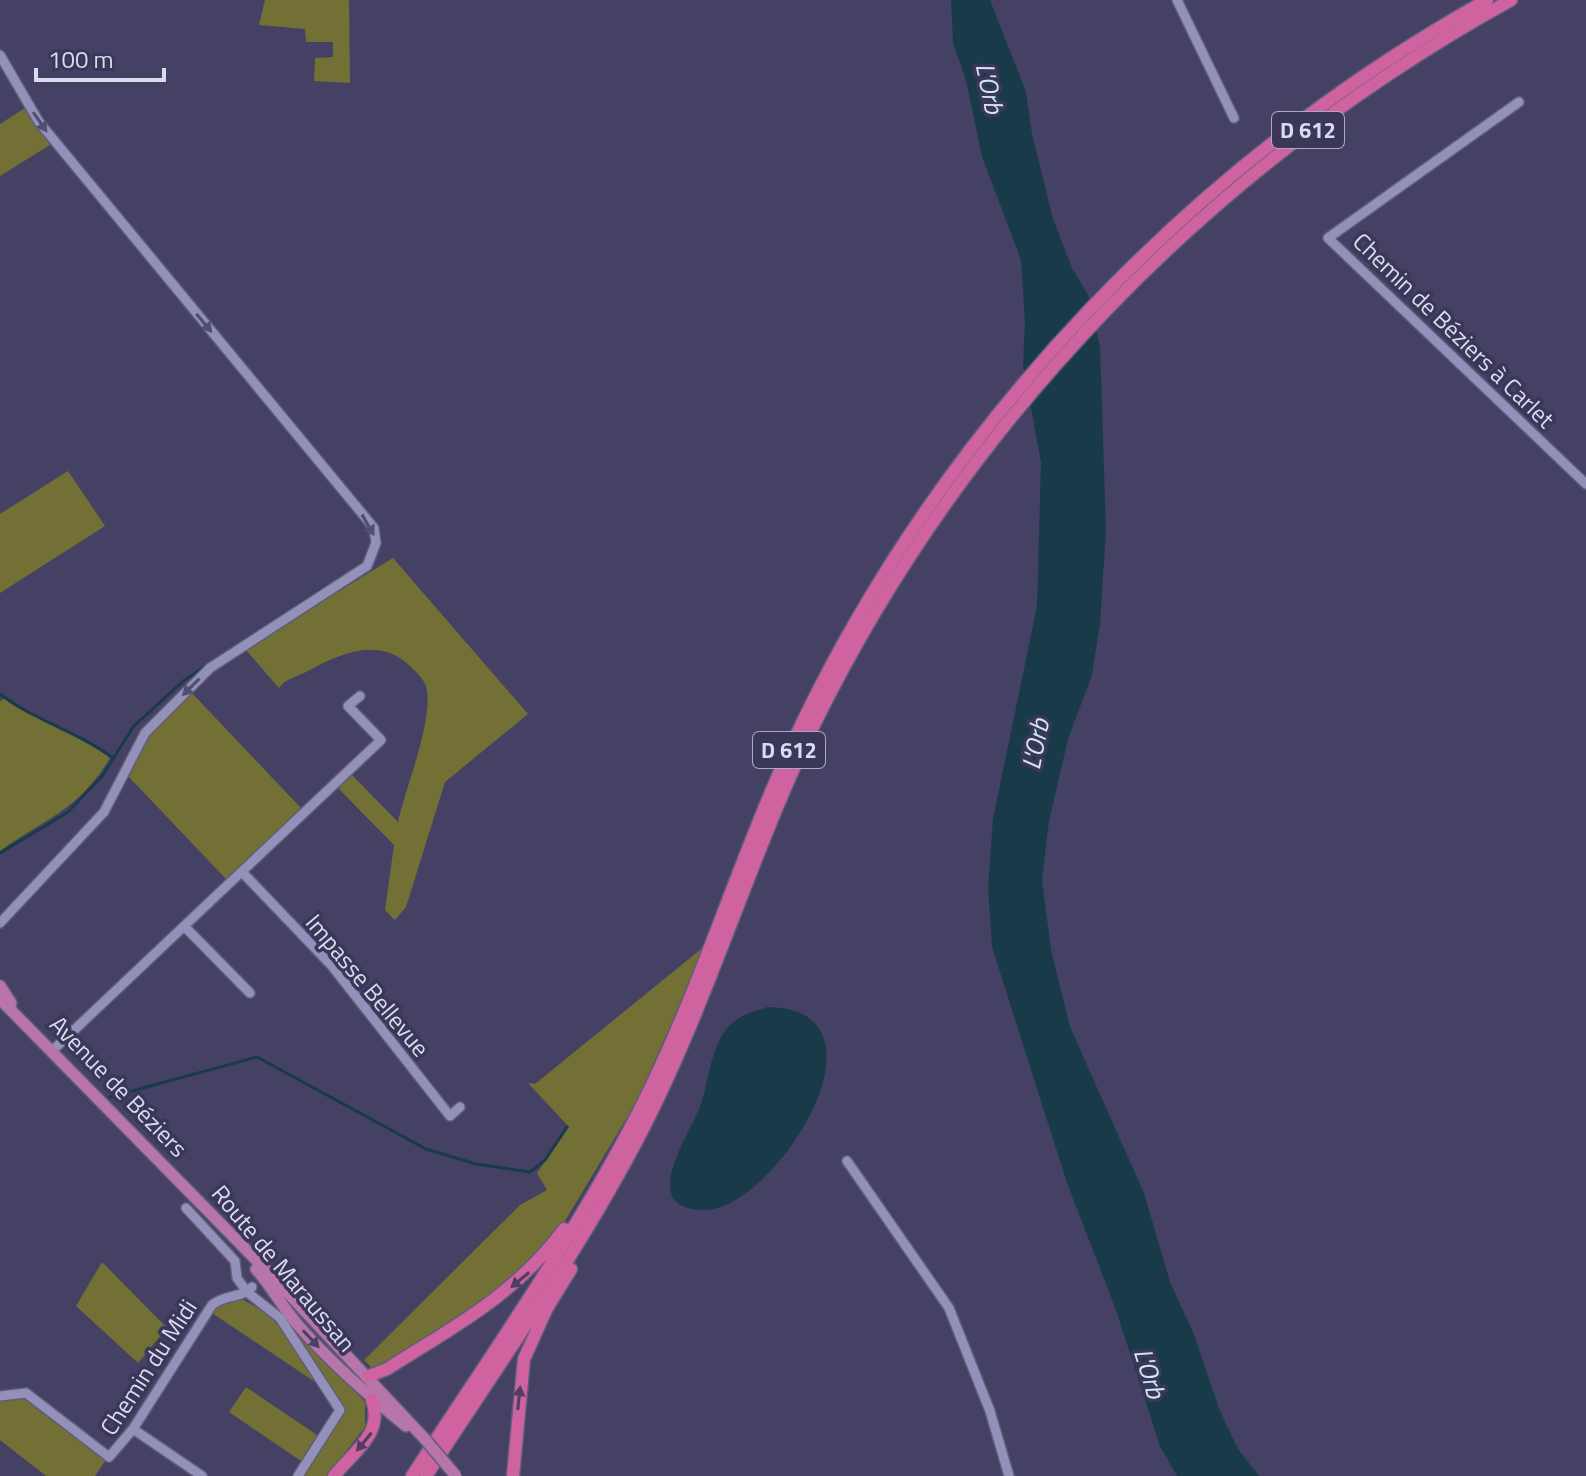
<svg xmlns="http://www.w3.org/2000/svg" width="1586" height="1476" viewBox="0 0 1586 1476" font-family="'Titillium Web',sans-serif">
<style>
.green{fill:#727035}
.water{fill:#193b49}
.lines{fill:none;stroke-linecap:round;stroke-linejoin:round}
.stream{stroke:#193b49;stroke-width:3}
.minor-casing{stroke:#605d7a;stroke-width:12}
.major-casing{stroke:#605d7a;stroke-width:14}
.highway-casing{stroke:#605d7a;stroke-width:15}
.minor{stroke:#9391b9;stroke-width:9}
.major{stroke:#b775a9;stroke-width:11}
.highway{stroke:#cf639f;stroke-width:12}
.major-bridge-casing{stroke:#605d7a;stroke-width:14;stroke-linecap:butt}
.major-bridge{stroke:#b775a9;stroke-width:11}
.oneway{fill:#504e71}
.oneway2{fill:#503e64}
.oneway3{fill:#4d4065}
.labels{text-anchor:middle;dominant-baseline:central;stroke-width:7;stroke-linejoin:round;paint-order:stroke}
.shield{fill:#3a3759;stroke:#abaac3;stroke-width:2}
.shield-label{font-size:22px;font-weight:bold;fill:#dbdbf0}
.street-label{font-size:24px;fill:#dbdbf0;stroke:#3a3759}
.water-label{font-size:26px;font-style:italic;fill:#d0e8f3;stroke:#3a3759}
</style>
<rect width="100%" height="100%" fill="#444165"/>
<path class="green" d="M265,0h84l1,83 -36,-2 1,-23 18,-1v-15h-27l-1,-13 -46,-4z
M25,108l25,37 -50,31v-52z
M68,471l37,55 -105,67v-79z
M393,558l135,156 -83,68 -39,125 -11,13 -10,-10 9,-65 -57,-58 14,-13 47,48c7,-34 37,-104 28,-136 -3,-8 -10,-14 -15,-19 -32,-33 -74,-12 -107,6 -9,4 -20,7 -25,15l-34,-39z
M190,691l111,117 -75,71 -98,-103 20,-41z
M4,698c34,24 72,34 106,60 -33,54 -63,59 -110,93v-149z
M706,945l-69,156 -78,130 -45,50 -139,90 -11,-11 156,-155 27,-15 -10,-17 32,-46 -41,-44 7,1z
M102,1262l65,66 -29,35 -62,-57z
M242,1299l33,19 52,72 -115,-77 6,-9z
M281,1311l84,91v25l-38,49h-26l40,-59 1,-9z
M246,1387l71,48 -16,26 -72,-49z
M24,1393l81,68 -10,15h-49l-46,-36v-39z"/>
<path class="water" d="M951,0h39l36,92 6,42 21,85 19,49 16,27 12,51 6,184 -6,94 -8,51 -24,64 -19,82 -7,59 9,70 19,77 74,166 26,89 23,50 27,79 18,38 21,27h-82l-17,-30 -44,-136 -49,-127 -75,-236 -4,-59 5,-69 44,-213 4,-144 -18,-97 2,-42 -4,-63 -39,-103 -16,-77 -13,-37z
M768,1007c133,2 8,203 -64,203 -69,0 -13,-77 -3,-106 8,-24 10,-60 29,-79 11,-11 24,-14 38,-18z"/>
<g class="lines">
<path class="stream" d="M0,694c35,27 77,37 113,64
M0,853l68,-41 35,-37 30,-48 50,-46 144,-95
M110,1097l147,-40 169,92 50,15 54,8 15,-12 22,-33"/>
<defs>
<path id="minor" d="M1177,0l57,118
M0,55l39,67 335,406 2,15 -9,23 -157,102 -65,65 -41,79 -104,111
M1519,102l-191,136 258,246
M242,872l90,94 118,150 10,-9
M184,926l66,67
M53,1050l328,-310 -33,-34 12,-10
M847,1161l102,147 41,103 19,65
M186,1208l49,53 2,17 10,14 33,26 60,92 -42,66
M0,1396l26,-3 83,64 24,-28 79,-124c13,-11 28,-6 40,-18
M133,1429l69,47"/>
<path id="major" d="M0,986l11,17
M0,999l269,274 155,165
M256,1269c15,17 26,37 41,55 33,38 70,70 109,102"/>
<path id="highway" d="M369,1376l18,-7c68,-43 128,-74 177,-140
M334,1476c19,-24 50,-42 38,-76
M412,1476c78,-120 162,-238 227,-365 64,-126 102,-262 163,-388 146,-302 393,-560 685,-723
M426,1476c75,-115 156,-228 219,-351 65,-128 105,-268 168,-398 151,-308 398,-561 698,-727
M513,1476l11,-117 23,-51 24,-39"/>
</defs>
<use href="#minor" class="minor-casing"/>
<use href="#major" class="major-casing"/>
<use href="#highway" class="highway-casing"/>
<use href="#minor" class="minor"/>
<use href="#major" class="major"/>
<use href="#highway" class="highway"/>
<defs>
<path id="major-bridge" d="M424,1438l32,38"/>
</defs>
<use href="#major-bridge" class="major-bridge-casing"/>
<use href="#major-bridge" class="major-bridge"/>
</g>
<defs><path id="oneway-solid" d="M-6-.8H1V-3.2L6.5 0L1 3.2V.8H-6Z" transform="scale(2)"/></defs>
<g class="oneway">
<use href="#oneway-solid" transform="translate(40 122) rotate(55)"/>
<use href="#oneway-solid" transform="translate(204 323) rotate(50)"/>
<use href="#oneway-solid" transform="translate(368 525) rotate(60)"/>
<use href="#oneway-solid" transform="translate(191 687) rotate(135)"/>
</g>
<g class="oneway2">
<use href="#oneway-solid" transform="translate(520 1280) rotate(140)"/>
<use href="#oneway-solid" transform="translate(519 1398) rotate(-84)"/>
<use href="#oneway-solid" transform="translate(364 1442) rotate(129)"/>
</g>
<use class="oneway3" href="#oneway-solid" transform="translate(311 1339) rotate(47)"/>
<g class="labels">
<g class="shield">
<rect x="1272" y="112" width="72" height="36" rx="6"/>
<rect x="753" y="732" width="72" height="36" rx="6"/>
</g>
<g class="shield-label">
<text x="1308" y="130">D 612</text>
<text x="789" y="750">D 612</text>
</g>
<g class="street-label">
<text transform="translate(1454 330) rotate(44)">Chemin de Béziers à Carlet</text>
<text transform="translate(368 985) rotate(50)">Impasse Bellevue</text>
<text transform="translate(119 1086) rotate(46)">Avenue de Béziers</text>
<text transform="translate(284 1268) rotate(50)">Route de Maraussan</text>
<text transform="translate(148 1367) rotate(-57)">Chemin du Midi</text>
</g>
<g class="water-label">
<text transform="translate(990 88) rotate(78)">L'Orb</text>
<text transform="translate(1035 744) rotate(-79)">L'Orb</text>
<text transform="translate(1150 1373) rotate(73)">L'Orb</text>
</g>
</g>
<path d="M36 68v12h128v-12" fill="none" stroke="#dbdbf0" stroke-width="4"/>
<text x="48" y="68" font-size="24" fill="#dbdbf0" stroke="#3a3759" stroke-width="6" paint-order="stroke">100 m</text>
</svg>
